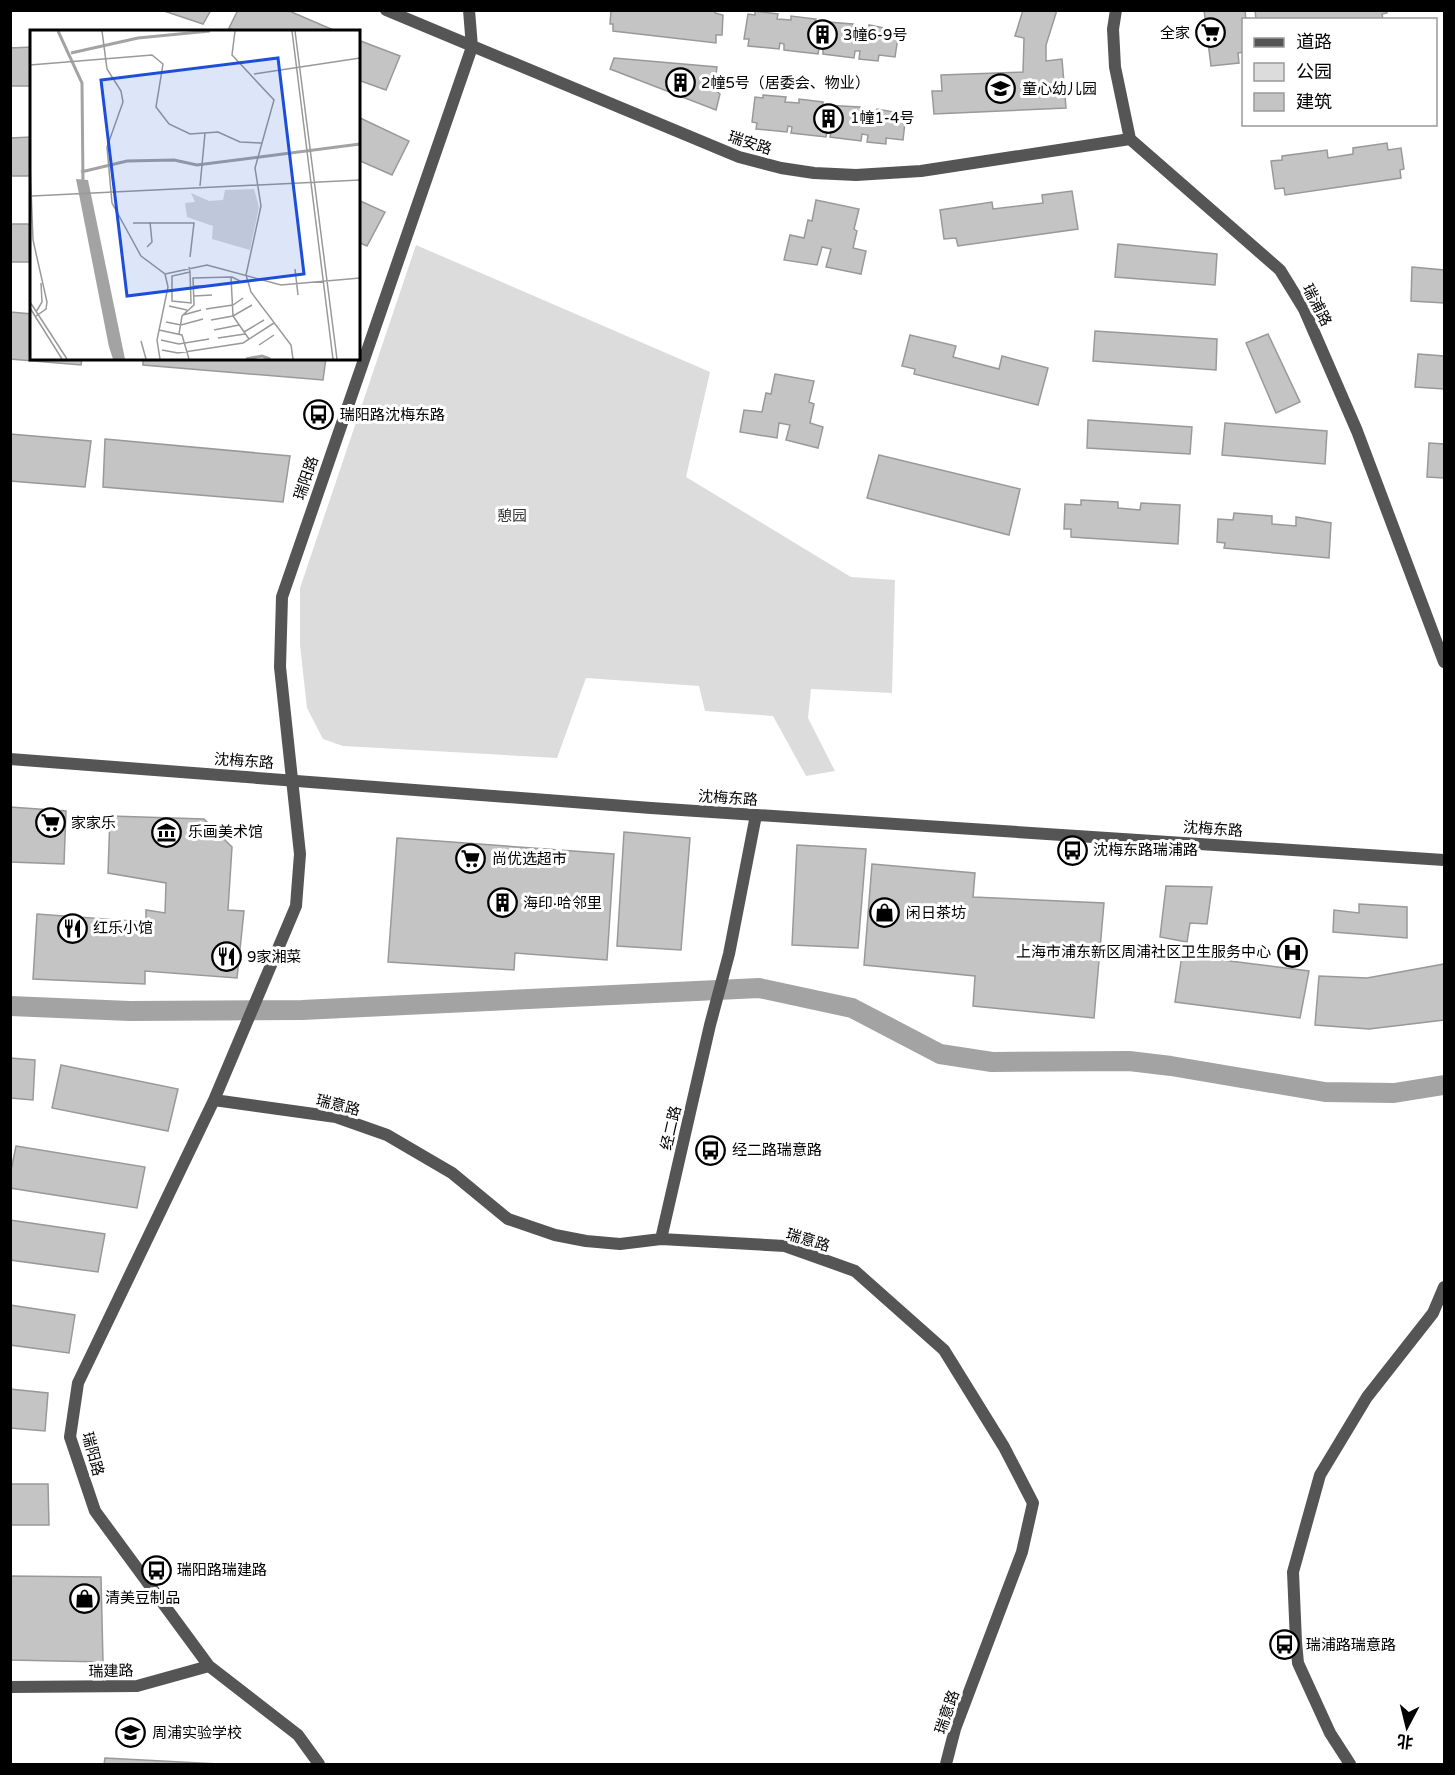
<svg xmlns="http://www.w3.org/2000/svg" width="1455" height="1775" viewBox="0 0 1455 1775" font-family="'Varela Round','Noto Sans SC',sans-serif">
<style>
.green{fill:#dcdcdc}
.lines{fill:none;stroke-linecap:round;stroke-linejoin:round}
.canal{stroke:#a3a3a3;stroke-width:20}
.building{fill:#c4c4c4;stroke:#999;stroke-width:1.5}
.minor{stroke:#555;stroke-width:12}
.tertiary{stroke:#555;stroke-width:12}
.labels{text-anchor:middle;dominant-baseline:central;stroke-width:6;stroke-linejoin:round;paint-order:stroke}
.poi-label{font-size:15px;fill:#000;stroke:#fff;text-anchor:start}
.street-label{font-size:15px;fill:#000;stroke:#fff}
.park-label{font-size:15px;fill:#333;stroke:#fff}
.inset-river{fill:none;stroke:#a3a3a3;stroke-width:3}
.inset-road{fill:none;stroke:#999;stroke-width:1.5}
.view{fill:#1d4ed8;fill-opacity:0.15;stroke:#1d4ed8;stroke-width:3}
.inset-edge{fill:none;stroke:#000;stroke-width:3}
</style>
<rect width="100%" height="100%" fill="#fff"/>
<path class="green" d="M416,245l294,127 -24,105 165,100 44,3 -3,113 -81,-4 -3,29 27,53 -29,5 -33,-60 -68,-5 -6,-25 -113,-8 -29,80 -214,-12 -20,-7 -16,-31 -7,-63v-57z"/>
<g class="lines">
<path class="canal" d="M10,1006l120,5 172,-1 457,-22 93,20 88,46 52,8 137,-1 42,5 154,26 69,1 50,-8"/>
</g>
<path class="building" d="M161,10h50l-8,14z
M238,10h49l51,22h-101l-8,-4z
M611,10h104v3l8,2 -1,20h-6v8l-103,-12v-7h-3z
M1023,10h34l-11,35v16l16,-2 4,49 -132,6 -2,-23h10l-1,-16 82,-3 1,-34 -9,-2z
M1204,10h41l1,10h-2v32l-6,1 1,10 -28,3z
M1255,10h131l1,3 -5,1 1,6h-127z
M755,11l23,3 -1,5 14,1v-4l25,3 -1,2 38,3 -1,4 16,2 1,-5 30,6 -4,26 -16,-2 -1,6 -19,-2 1,-8h-5l-1,7 -31,-4v-6h-4l-1,6 -34,-4v-6l-4,-1 -1,6 -31,-3 1,-7h-5l4,-25 7,1z
M358,40l42,16 -14,34 -28,-10z
M32,47v39h-22v-38z
M614,58l103,9 -3,22 6,5 -4,16 -106,-41z
M763,95l23,2 -1,5 14,1v-4l24,3v3l37,2v4l16,2 1,-4 29,5 -3,26 -17,-2v6l-19,-2 1,-7 -6,-1 -1,7 -31,-4 1,-5 -4,-1 -1,6 -35,-4 1,-6 -4,-1 -1,6 -31,-3 1,-6 -5,-1 3,-25 8,1z
M358,117l51,24 -17,34 -34,-15z
M32,137v39h-22v-38z
M1387,143l1,7 13,-2 3,21 -4,1 1,8 -116,17 -1,-7 -9,1 -4,-28 11,-1v-4l45,-6 1,8 25,-4v-6z
M1072,191l6,38 -120,17 -2,-8 -12,1 -4,-29 52,-8 1,7 50,-6 -1,-8z
M358,200l27,12 -18,34 -9,-4z
M816,200l43,9 -5,20 3,2 -4,17 13,3 -5,23 -35,-7 5,-18 -9,-2 -5,18 -33,-5 6,-25 14,3 4,-18 4,1z
M10,224h22v38h-22z
M1118,244l99,10 -2,31 -100,-8z
M1412,267l32,3v33l-33,-2z
M10,312l22,2v44h50l-1,7 -71,-6z
M1095,331l122,8 -1,31 -123,-9z
M1268,334l32,68 -24,11 -30,-70z
M910,335l46,11 -3,11 46,12 3,-13 46,12 -10,37 -124,-31 1,-5 -13,-3z
M1418,354l26,2v33l-29,-2z
M143,358h183l-3,22 -180,-15z
M775,374l39,7 -5,21 5,2 -4,19 13,4 -5,21 -32,-8 4,-15 -11,-2 -2,15 -37,-6 4,-22 18,2 4,-19 5,1z
M1088,420l104,7 -2,27 -103,-6z
M1225,423l102,8 -2,33 -103,-9z
M10,434l81,7 -6,46 -75,-6z
M105,439l185,17 -7,46 -180,-15z
M1429,443l15,1v34l-17,-1z
M879,455l141,34 -11,46 -142,-37z
M1081,500l37,2v6l22,2 1,-7 39,2 -2,39 -107,-7v-8h-7l1,-25 16,1z
M1234,513l38,3v8l24,2v-9l35,6 -2,35 -105,-10 1,-5 -8,-1 1,-23 15,1z
M10,807l56,4 -2,53 -54,-2z
M110,816l94,3 28,28 -4,63 16,1 -7,67 -92,-7v13l-112,-5 4,-65 109,8v-12l19,3 1,-30 -58,-10z
M624,832l66,6 -9,112 -64,-4z
M397,838l217,16 -7,106 -92,-7 -1,17 -126,-8z
M797,845l69,4 -8,99 -66,-3z
M872,864l103,9 -2,24 131,6 -10,115 -121,-12 2,-30 -111,-11z
M1166,886l46,1 -5,37 -17,-1 -3,19 -27,-5z
M1359,904l48,3v31l-74,-6 1,-22 25,3z
M1182,955l127,16 -9,47 -125,-16z
M1444,964v56l-75,9 -54,-4 4,-49 48,2z
M10,1058l25,2 -2,40 -23,-2z
M61,1065l117,24 -10,42 -116,-23z
M16,1146l129,21 -8,41 -127,-20v-13z
M10,1220l95,14 -7,38 -88,-12z
M10,1305l65,10 -6,38 -59,-8z
M10,1389l38,4 -3,38 -35,-3z
M10,1484h38l1,41h-39z
M10,1576l91,1 2,85 -93,-2z
M105,1758l114,6h-115z"/>
<g class="lines">
<path class="minor" d="M386,10l353,147 42,11 33,5 42,2 65,-4 209,-32
M1116,10l-3,19 2,38 15,72 150,131 24,39 53,122 87,231
M214,1100l122,17 51,18 65,38 56,46 47,16 31,6 34,3 41,-5 124,7 70,25 89,79 60,97 29,56 -11,49 -67,177 -9,35
M661,1239l49,-214 19,-71 27,-139
M10,1687l127,-1 72,-20
M319,1764l-21,-29 -89,-69 -114,-155 -25,-74 8,-54 136,-283 82,-194 4,-52 -20,-187 2,-70 190,-550 -3,-37
M1350,1764l-20,-31 -32,-70 -2,-21 -3,-70 27,-97 47,-78 66,-84 11,-26"/>
<path class="tertiary" d="M10,759l641,49 793,52"/>
</g>
<defs>
<symbol id="supermarket-ring" viewBox="-11 -11 22 22"><circle r="9.5" fill="#fff" stroke="#000" stroke-width="1.5"/><path d="M-6-5.5h2.5l.6 2H6L4.5 2H-2.5L-4.4-4H-6ZM-1.5 3.2a1.3 1.3 0 1 0 .1 0ZM3 3.2a1.3 1.3 0 1 0 .1 0Z" fill="#000"/></symbol>
<symbol id="building-ring" viewBox="-11 -11 22 22"><circle r="9.5" fill="#fff" stroke="#000" stroke-width="1.5"/><path d="M-4-6H4V6H1V3H-1V6H-4ZM-2.5-4.3h1.7v1.8h-1.7ZM.8-4.3h1.7v1.8H.8ZM-2.5-1h1.7V.8h-1.7ZM.8-1h1.7V.8H.8Z" fill="#000"/></symbol>
<symbol id="school-ring" viewBox="-11 -11 22 22"><circle r="9.5" fill="#fff" stroke="#000" stroke-width="1.5"/><path d="M0-5L7-2L0 1L-7-2ZM-4 1L0 2.5L4 1V4Q0 6-4 4Z" fill="#000"/></symbol>
<symbol id="bus-ring" viewBox="-11 -11 22 22"><circle r="9.5" fill="#fff" stroke="#000" stroke-width="1.5"/><path d="M-5-6H5V4H4V6H2V4H-2V6H-4V4H-5ZM-3.5-4V0h7V-4ZM-3.5 1.2v1.5H-2V1.2ZM2 1.2v1.5H3.5V1.2Z" fill="#000"/></symbol>
<symbol id="museum-ring" viewBox="-11 -11 22 22"><circle r="9.5" fill="#fff" stroke="#000" stroke-width="1.5"/><path d="M0-6L6-3V-2H-6V-3ZM-5-1h2V3h-2ZM-1-1h2V3h-2ZM3-1h2V3H3ZM-6 4H6V6H-6Z" fill="#000"/></symbol>
<symbol id="shop-ring" viewBox="-11 -11 22 22"><circle r="9.5" fill="#fff" stroke="#000" stroke-width="1.5"/><path d="M-5-2.5h2.3a2.7 3.5 0 0 1 5.4 0H5L5.5 6h-11ZM-1.5-2.5h3a1.5 2.3 0 0 0-3 0Z" fill="#000"/></symbol>
<symbol id="restaurant-ring" viewBox="-11 -11 22 22"><circle r="9.5" fill="#fff" stroke="#000" stroke-width="1.5"/><path d="M-5-6h1v4h1v-4h1v4h1v-4h1v5L-1.5 .5V6h-2V.5L-5-1ZM5-6V6H3V1.5H1.5Q1.5-4 5-6Z" fill="#000"/></symbol>
<symbol id="hospital-ring" viewBox="-11 -11 22 22"><circle r="9.5" fill="#fff" stroke="#000" stroke-width="1.5"/><path d="M-5-5h3v3.5h4V-5h3V5h-3V1.5h-4V5h-3Z" fill="#000"/></symbol>
</defs>
<g fill-rule="evenodd">
<use href="#supermarket-ring" x="1194" y="16" width="33" height="33"/>
<use href="#building-ring" x="806" y="18" width="33" height="33"/>
<use href="#building-ring" x="664" y="66" width="33" height="33"/>
<use href="#school-ring" x="984" y="72" width="33" height="33"/>
<use href="#building-ring" x="812" y="102" width="33" height="33"/>
<use href="#bus-ring" x="302" y="398" width="33" height="33"/>
<use href="#supermarket-ring" x="34" y="806" width="33" height="33"/>
<use href="#museum-ring" x="150" y="816" width="33" height="33"/>
<use href="#bus-ring" x="1056" y="834" width="33" height="33"/>
<use href="#supermarket-ring" x="454" y="842" width="33" height="33"/>
<use href="#building-ring" x="486" y="886" width="33" height="33"/>
<use href="#shop-ring" x="868" y="896" width="33" height="33"/>
<use href="#restaurant-ring" x="56" y="912" width="33" height="33"/>
<use href="#hospital-ring" x="1276" y="936" width="33" height="33"/>
<use href="#restaurant-ring" x="210" y="940" width="33" height="33"/>
<use href="#bus-ring" x="694" y="1134" width="33" height="33"/>
<use href="#bus-ring" x="140" y="1554" width="33" height="33"/>
<use href="#shop-ring" x="68" y="1582" width="33" height="33"/>
<use href="#bus-ring" x="1268" y="1628" width="33" height="33"/>
<use href="#school-ring" x="114" y="1716" width="33" height="33"/>
</g>
<g class="labels">
<g class="poi-label">
<text x="1190" y="33" text-anchor="end">全家</text>
<text x="843" y="35">3幢6-9号</text>
<text x="701" y="83">2幢5号（居委会、物业）</text>
<text x="1022" y="89">童心幼儿园</text>
<text x="850" y="118">1幢1-4号</text>
<text x="340" y="415">瑞阳路沈梅东路</text>
<text x="71" y="823">家家乐</text>
<text x="188" y="832">乐画美术馆</text>
<text x="1093" y="850">沈梅东路瑞浦路</text>
<text x="492" y="859">尚优选超市</text>
<text x="523" y="903">海印·哈邻里</text>
<text x="906" y="913">闲日茶坊</text>
<text x="93" y="928">红乐小馆</text>
<text x="1271" y="952" text-anchor="end">上海市浦东新区周浦社区卫生服务中心</text>
<text x="247" y="957">9家湘菜</text>
<text x="732" y="1150">经二路瑞意路</text>
<text x="177" y="1570">瑞阳路瑞建路</text>
<text x="105" y="1598">清美豆制品</text>
<text x="1306" y="1645">瑞浦路瑞意路</text>
<text x="152" y="1733">周浦实验学校</text>
</g>
<g class="street-label">
<text transform="translate(750 143) rotate(18)">瑞安路</text>
<text transform="translate(1317 305) rotate(63)">瑞浦路</text>
<text transform="translate(306 478) rotate(-71)">瑞阳路</text>
<text transform="translate(244 761) rotate(4)">沈梅东路</text>
<text transform="translate(728 798) rotate(4)">沈梅东路</text>
<text transform="translate(1213 829) rotate(4)">沈梅东路</text>
<text transform="translate(338 1105) rotate(14)">瑞意路</text>
<text transform="translate(671 1128) rotate(-77)">经二路</text>
<text transform="translate(808 1240) rotate(17)">瑞意路</text>
<text transform="translate(93 1454) rotate(75)">瑞阳路</text>
<text transform="translate(111 1671) rotate(-1)">瑞建路</text>
<text transform="translate(947 1712) rotate(-71)">瑞意路</text>
</g>
<g class="park-label">
<text x="512" y="516">憩园</text>
</g>
</g>
<g transform="translate(30 30)">
<rect width="330" height="330" fill="#fff"/>
<path d="M224,159l5,18 -9,43 -38,-11 1,-13 -26,-9 -2,-14 10,-1 -4,-9 18,8 14,-1 2,-10z" fill="#dcdcdc"/>
<path d="M46,149l12,1 37,179h-12l-4,-12z" fill="#a3a3a3"/>
<path class="inset-river" d="M28,1l24,52 1,100M41,23l67,-15 72,-7M51,142l46,-11 47,-1 23,5 163,-21M216,329l16,-3 8,3"/>
<path class="inset-road" d="M72,1l5,38 14,22 2,11 -16,45 5,56 29,53 24,18 3,13 -11,53 3,19M205,1l-3,24 42,45 -19,68 6,38 -15,69 5,17 40,53 2,14M262,1l41,328M265,1l42,328M0,35l122,-10 11,9 -7,43 13,17 21,10 28,-2 22,10 22,1M224,44l106,-16M0,133l3,77 14,62 -1,7 -10,7M170,156l5,-53M2,166l328,-16M103,193h61l-4,34M117,217l5,-5 -2,-20M159,237l1,5 1,31 -19,-2v-25l18,-4M265,239l3,26M135,244l42,-9 74,20 79,-7M201,247l2,39 16,23M163,256h19M164,266l18,-1M0,272l37,57M139,276l18,4M0,278l32,51M176,279l27,-4 10,-7M6,282l6,-10 -1,-19M153,285l18,-5M181,290l22,-4 19,-11M136,292l15,3 22,-6M129,300l23,5 7,24M184,300l25,-5M214,302l20,-12M149,304l3,-18 12,-11 -1,-27 39,-1 8,4M188,308l27,-4M131,310l18,4 30,-5M111,311l5,18M229,315l15,-10M132,320l16,3 65,-10 31,-20"/>
<path class="view" d="M248,28l26,216 -177,22 -26,-216z"/>
<rect width="330" height="330" class="inset-edge"/>
</g>
<rect width="1455" height="1775" fill="none" stroke="#000000" stroke-width="24"/>
<rect x="1242" y="18" width="195" height="108" fill="#ffffff" stroke="#999999" stroke-width="1.5"/>
<rect x="1254" y="38" width="30" height="9" fill="#555555" stroke="#999999" stroke-width="1.5"/>
<text x="1296" y="48" font-size="18" fill="#000000">道路</text>
<rect x="1254" y="63" width="30" height="18" fill="#dcdcdc" stroke="#999999" stroke-width="1.5"/>
<text x="1296" y="78" font-size="18" fill="#000000">公园</text>
<rect x="1254" y="93" width="30" height="18" fill="#c4c4c4" stroke="#999999" stroke-width="1.5"/>
<text x="1296" y="108" font-size="18" fill="#000000">建筑</text>
<g transform="translate(1407 1727) rotate(187)" stroke="#ffffff" stroke-width="4.5" paint-order="stroke">
<path d="M0-4.5L10 22L0 15L-10 22Z" fill="#000000"/>
<text y="-9" font-size="16" font-weight="bold" text-anchor="middle" fill="#000000">北</text>
</g>
</svg>
